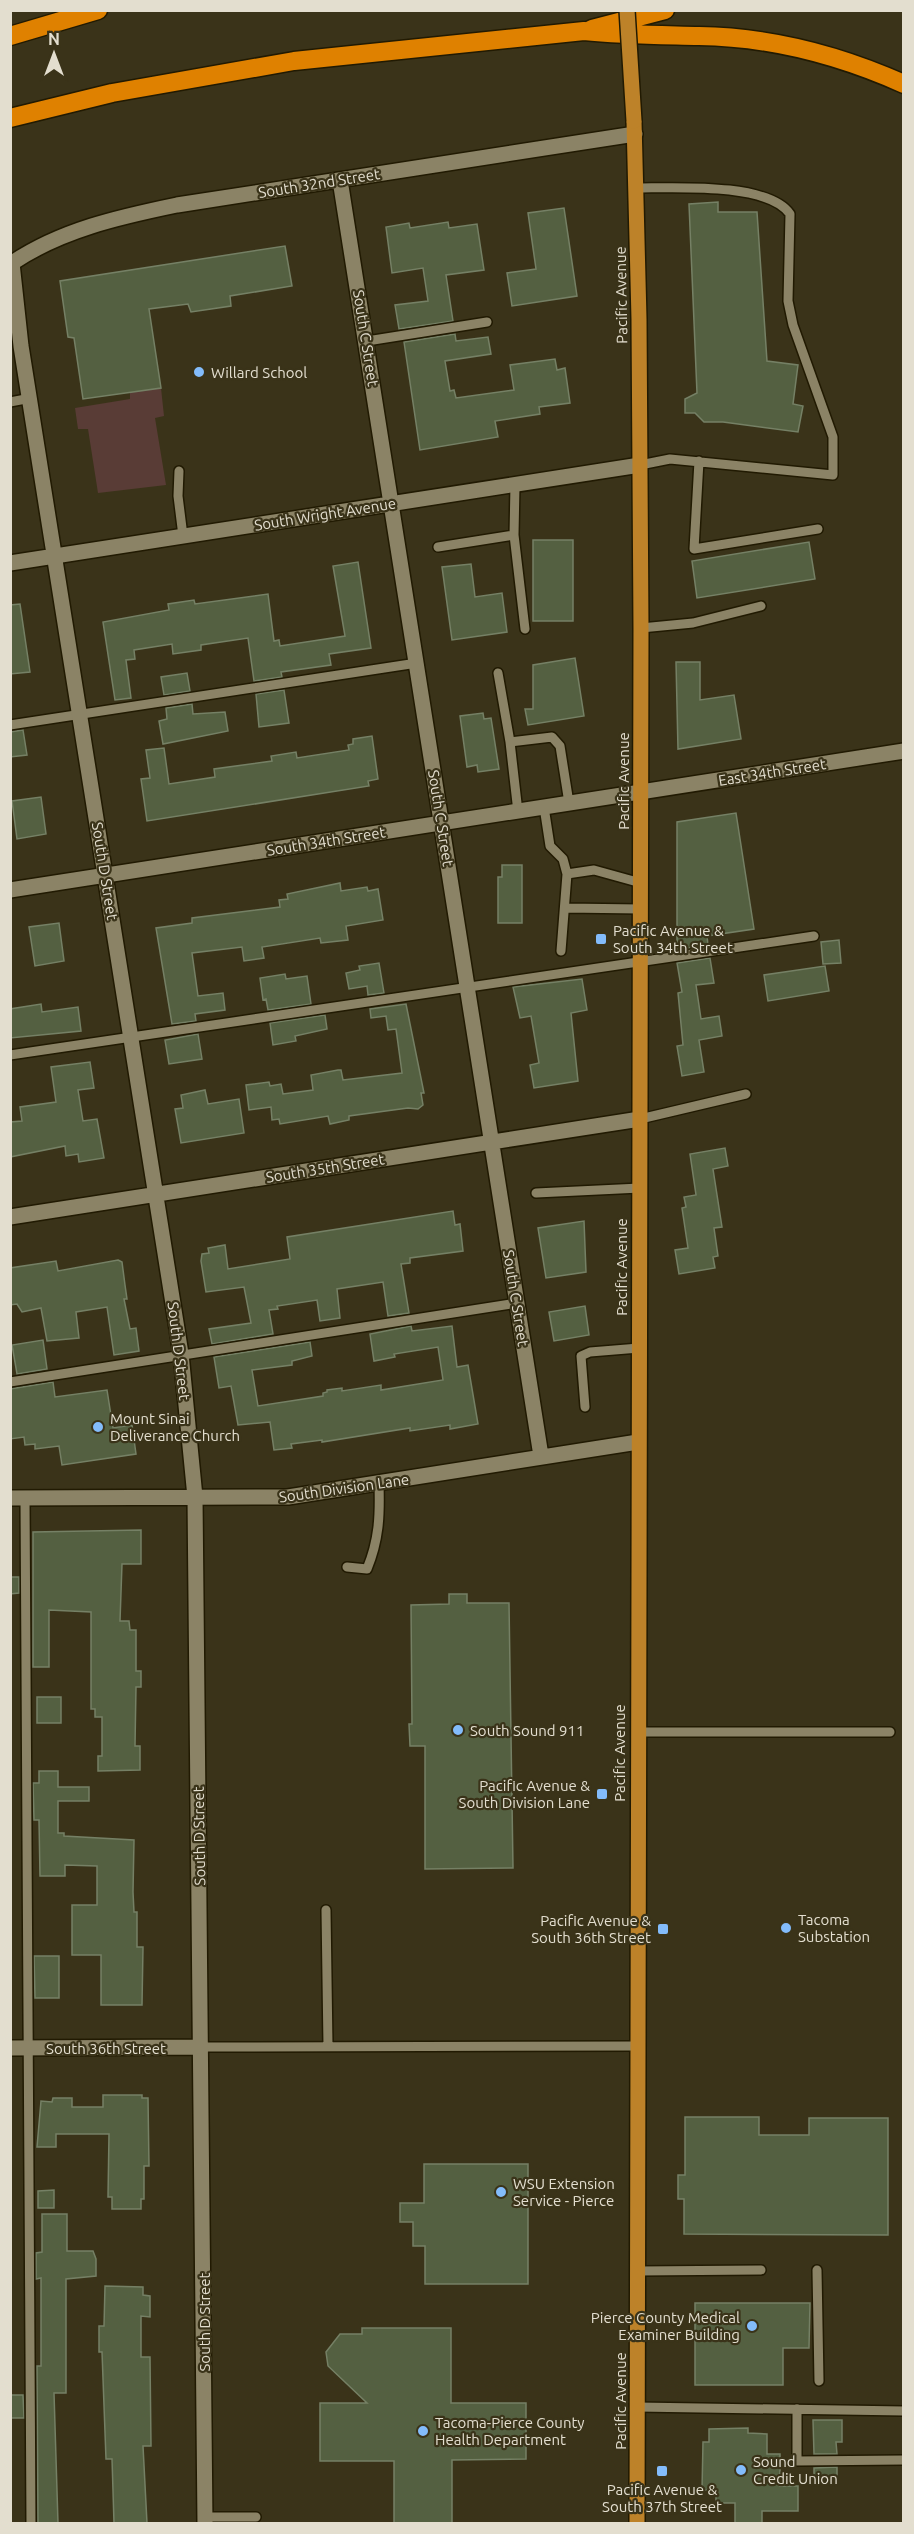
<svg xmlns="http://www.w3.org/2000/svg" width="914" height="2534" viewBox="0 0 914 2534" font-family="Ubuntu,sans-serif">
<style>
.green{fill:#593c36}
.building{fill:#546041;stroke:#758065;stroke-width:1.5}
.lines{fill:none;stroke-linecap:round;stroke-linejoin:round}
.service-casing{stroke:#211a02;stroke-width:12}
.minor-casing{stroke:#211a02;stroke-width:18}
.tertiary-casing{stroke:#211a02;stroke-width:18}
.primary-casing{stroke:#211a02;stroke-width:18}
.motorway-casing{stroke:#211a02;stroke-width:21}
.service{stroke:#8b8366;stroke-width:9}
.minor{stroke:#8b8366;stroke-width:15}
.tertiary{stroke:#8b8366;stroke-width:15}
.primary{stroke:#bd8229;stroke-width:15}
.motorway{stroke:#df8100;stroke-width:18}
.primary-bridge-casing{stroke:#211a02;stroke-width:18;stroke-linecap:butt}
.primary-bridge{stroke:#bd8229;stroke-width:15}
.poi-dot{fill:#83bcfb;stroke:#3a3319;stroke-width:2}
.labels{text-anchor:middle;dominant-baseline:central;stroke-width:4.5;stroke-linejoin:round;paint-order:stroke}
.street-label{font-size:15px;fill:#e3decf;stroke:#3a3319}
.poi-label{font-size:15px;fill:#e3decf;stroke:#3a3319;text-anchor:start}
</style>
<rect width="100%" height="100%" fill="#3a3319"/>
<path class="green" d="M161,388l3,28 -9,2 11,67 -68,8 -10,-64h-10l-3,-21 55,-9v-7z"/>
<path class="building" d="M718,202v10h39l10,149 31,4 -5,39 10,2 -5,26 -75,-10h-19l-9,-9h-10v-14l12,-6 -8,-189z
M564,208l13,88 -65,10 -5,-33 29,-4 -8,-56z
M448,222l1,6 28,-4 7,46 -38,5 7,46 -54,8 -4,-24 33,-4 -5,-33 -31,5 -6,-46 23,-4 1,5z
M285,246l7,40 -62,10 1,10 -40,6 -3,-8 -39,5 12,79 -78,11 -9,-61 -6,-1 -8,-56z
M455,334l1,7 32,-4 3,17 -46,7 5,30 4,-1 2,8 58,-8 -4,-25 45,-6 2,11 8,-2 5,35 -31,4 1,7 -45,7 3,16 -78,13 -16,-108z
M533,540h40v81h-40z
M809,542l6,37 -118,19 -5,-37z
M358,562l13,86 -42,6 2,11 -50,7 1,5 -28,4 -6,-43 -47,7v5l-28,4 -1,-10 -38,6 1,9 -9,1 5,38 -16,2 -12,-78 66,-12 -1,-6 26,-4 1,4 73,-10 6,47 5,-1 1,6 65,-10 -12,-70z
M471,564l4,33 27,-4 5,39 -55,8 -10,-73z
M20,604l10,68 -20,2v-69z
M575,658l9,58 -56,9 -3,-16h8v-44z
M676,662h24v38l34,-5 7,44 -63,10z
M187,673l3,18 -26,4 -3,-18z
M284,690l5,33 -30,4 -3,-33z
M192,704l1,10 32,-2 3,19 -65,13 -4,-23 8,-2 -1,-11z
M483,713l1,6 7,-1 8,51 -21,3 -1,-7 -10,2 -7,-51z
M23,730l4,25 -17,2v-25z
M372,736l6,43 -10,2 1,5 -222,35 -6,-42 9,-1 -4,-28 18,-2 5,36 46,-7 -1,-8 58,-8 -1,-5 25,-4 1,6 52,-8 -1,-5 5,-1v-5z
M41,797l5,37 -29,5 -5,-38z
M736,813l18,116 -47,7 1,9 -31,5v-128z
M502,865h20v58h-24v-46h4z
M340,883l1,8 26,-4 1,4 10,-2 5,31 -37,6 2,14 -27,3 -1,-5 -58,9 2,11 -20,3 -2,-14 -50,6 6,43 25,-3 2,17 -30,4 1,7 -24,3 -16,-96 36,-5v-5l88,-11 -1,-7 9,-1 -1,-5z
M59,923l5,38 -29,5 -6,-39z
M839,940l2,23 -18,1 -2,-22z
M710,958l4,25 -18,2 5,34 18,-3 3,20 -23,4 5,32 -22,4 -5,-30 6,-1 -5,-52 4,-1 -5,-29z
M379,963l5,30 -16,2 -1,-9 -18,3 -3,-16 14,-3 -1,-4z
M825,966l4,25 -61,10 -4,-26z
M285,974l1,5 21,-3 4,28 -43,6 -2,-11 -3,1 -3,-22z
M582,979l5,31 -16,3 7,68 -44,7 -4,-23 9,-2 -8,-47 -11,2 -7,-31z
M41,1004l1,8 36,-5 3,24 -71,7v-29z
M406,1004l18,89h-3l2,12 -5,4 -10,-1 -59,8v4l-19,4 -2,-8 -48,8 -1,-5 -7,1 -1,-13 -22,3 -3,-25 23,-3 1,4 11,-2 2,10 30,-4 -2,-15 27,-5h3l2,10 59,-7 -6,-44 -8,1 -2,-14 -15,2 -1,-9z
M325,1015l2,14 -32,7 1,5 -23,4 -3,-22z
M198,1034l4,25 -33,5 -4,-24z
M90,1062l4,26 -16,2 5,31 14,-2 7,39 -25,4 -1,-8 -12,2 -1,-10 -55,11v-35l12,-1 -2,-14 36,-5 -5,-35z
M205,1090l3,14 31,-5 5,34 -63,10 -6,-34 8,-1 -2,-13z
M725,1148l3,18 -15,3 9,58 -8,1 4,28 -5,1 2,11 -36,6 -4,-24 13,-2 -6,-40 4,-1 -2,-10 12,-2 -6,-41z
M453,1211l2,14 5,-1 3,27 -53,7v5l-9,1 8,49 -21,3 -5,-34 -46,7 3,29 -20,3 -3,-21 -40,6 1,3 -9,1 4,24 -61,10 -3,-15 42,-6 -7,-36 -38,5 -5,-31 1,-7 7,-1 -1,-5 17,-3 3,24 62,-10 -3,-22z
M584,1221l2,51 -40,6 -8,-50z
M118,1260l4,2 3,23 2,14h-3l6,30 6,-1 3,23 -25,4 -7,-48 -31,5 3,26 -32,3 -6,-33 -19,4 -5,-8 -7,1v-37l46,-7 2,10z
M585,1306l4,29 -35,6 -5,-29z
M411,1326l1,5 40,-5 5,41 11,-2 10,59 -28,5v-4l-40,6v-3l-88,14v-2l-31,4 1,4 -18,2 -4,-28 -32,3 -7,-39 -12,2 -5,-31 96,-15 2,14 -20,5v4l-40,5 6,36 65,-10v-3l4,-1v-2l15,-2v3l39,-6v5l62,-10 -5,-33 -44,7 1,3 -21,4 -4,-27z
M43,1340l4,29 -30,5 -5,-29z
M53,1382l2,15 52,-7 6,38 19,-3 4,29 -74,11 -3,-19 -24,3v-5l-10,1 -1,-8 -14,2v-50z
M141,1530v34h-19l-2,57h9l1,9h6v41h5v16h-5l-1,59h5v24l-42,1v-15h4v-39h-7v-8h-4v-97l-42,-2v57h-16v-135z
M10,1577h9v16l-9,1z
M449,1594h18v9h42l4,265 -88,1v-123h-15l-1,-22h3l-1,-119 38,-1z
M37,1697h24v26h-24z
M39,1771h19v16h31v14h-31v32h6v3l70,4 -1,52 1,20h3v35h6l-1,58h-41v-50h-29v-50h25v-39l-32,-1v11h-25l-1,-56h-5l-1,-37h6z
M34,1956h25v42h-24z
M103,2095h39v3h6l1,68h-5v33h-3v10h-29v-12h-4l1,-63h-53v13h-19l4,-46 11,1 1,-4h19v9h31z
M685,2117h74v18h50v-17h79v117l-204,-1v-35h-6v-24h7z
M424,2164h104v120h-103v-38h-12v-24h-13v-19h24z
M54,2190v18h-16v-17z
M42,2214h25v37h26l3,8v17l-30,3v114h-12l4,130h-20l-1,-157h4v-88l-5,1v-26l6,-1z
M105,2286l38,1v8l7,1v21l-9,-1v41h9l1,89h-8l4,77h-33l-2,-64h-6l-4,-107h-3v-26h5z
M695,2303h115l-1,45h-26v37h-88z
M362,2328h89v75h75v56l-74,1v63h-58v-62h-74v-58h47l-39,-37 -2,-14 14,-18h22z
M10,2395h13l1,23h-14z
M813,2420h29v22h-6l1,12h-23z
M748,2428v5l19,1v20h13v32h18v25h-36v12h-27v-20h-19v-13h-14l1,-48h6v-13z
M837,2467v11l-23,1v-11z"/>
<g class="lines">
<defs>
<path id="service" d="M636,188c36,0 132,-6 154,26l-2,87 5,24 40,112v38l-163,-16 -30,6
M367,341l120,-19
M10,402l21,-4
M699,461l-5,88 124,-20
M179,471l-1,25 5,40
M515,485l-1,50 11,94
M438,547l76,-12
M641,628l52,-5 68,-17
M498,673l12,69 8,70
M10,725l407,-62
M510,742l42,-5 8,9 9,57
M544,807l6,39 13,13 4,15 -6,77
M567,874l27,-4 47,13
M565,908l76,1
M10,1055l804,-119
M640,1119l106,-25
M536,1193l104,-5
M10,1382l507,-79
M585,1407l-4,-51 9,-4 49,-4
M25,1498l6,1026
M347,1567l20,2c12,-29 13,-53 12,-84
M637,1732h253
M326,1910l2,136
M202,2047l435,-1
M817,2270l2,111
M638,2271l123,-1
M637,2407l267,4
M797,2409v52l107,-1
M205,2517h51"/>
<path id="minor" d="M340,180l201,1276
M10,563l630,-98
M10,1217l630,-98
M10,1498l278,-1 350,-55
M10,2048l192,-1
M205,2524l-10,-1027 -14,-143 -160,-1008 -9,-83c49,-33 107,-46 165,-58l458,-71"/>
<path id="tertiary" d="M10,890l894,-139"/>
<path id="primary" d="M634,121l5,198 2,309 -4,1896"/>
<path id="motorway" d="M592,29l73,-19
M10,36l88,-26
M10,118l102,-25 182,-32 290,-30c39,4 76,4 115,5 71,1 140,19 205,48"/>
</defs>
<use href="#service" class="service-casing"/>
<use href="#minor" class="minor-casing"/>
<use href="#tertiary" class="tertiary-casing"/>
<use href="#primary" class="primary-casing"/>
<use href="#motorway" class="motorway-casing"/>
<use href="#service" class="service"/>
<use href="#minor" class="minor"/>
<use href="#tertiary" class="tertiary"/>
<use href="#primary" class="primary"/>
<use href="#motorway" class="motorway"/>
<defs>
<path id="primary-bridge" d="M627,10l7,111"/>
</defs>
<use href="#primary-bridge" class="primary-bridge-casing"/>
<use href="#primary-bridge" class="primary-bridge"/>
</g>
<g class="poi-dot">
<circle cx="199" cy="372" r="6"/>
<rect x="595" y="933" width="12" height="12" rx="3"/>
<circle cx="98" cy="1427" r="6"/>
<circle cx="458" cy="1730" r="6"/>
<rect x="596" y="1788" width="12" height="12" rx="3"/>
<circle cx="786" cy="1928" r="6"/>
<rect x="657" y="1923" width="12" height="12" rx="3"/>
<circle cx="501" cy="2192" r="6"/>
<circle cx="752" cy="2326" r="6"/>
<circle cx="423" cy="2431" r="6"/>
<circle cx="741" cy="2470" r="6"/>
<rect x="656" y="2465" width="12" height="12" rx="3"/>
</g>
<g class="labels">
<g class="street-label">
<text transform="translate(319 183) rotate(-9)">South 32nd Street</text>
<text transform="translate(621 295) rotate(-91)">Pacific Avenue</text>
<text transform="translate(366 338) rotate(81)">South C Street</text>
<text transform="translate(325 514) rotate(-9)">South Wright Avenue</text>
<text transform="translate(772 772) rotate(-9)">East 34th Street</text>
<text transform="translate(623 781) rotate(-90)">Pacific Avenue</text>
<text transform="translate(441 818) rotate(81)">South C Street</text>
<text transform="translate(326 841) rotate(-9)">South 34th Street</text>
<text transform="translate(105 871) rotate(81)">South D Street</text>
<text transform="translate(325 1168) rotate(-9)">South 35th Street</text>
<text transform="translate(621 1267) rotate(-90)">Pacific Avenue</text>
<text transform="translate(516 1298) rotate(81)">South C Street</text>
<text transform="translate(179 1351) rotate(83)">South D Street</text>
<text transform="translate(344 1488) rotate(-8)">South Division Lane</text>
<text transform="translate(619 1753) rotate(-90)">Pacific Avenue</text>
<text transform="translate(199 1836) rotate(-91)">South D Street</text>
<text x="106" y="2048">South 36th Street</text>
<text transform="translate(204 2322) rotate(-90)">South D Street</text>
<text transform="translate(620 2401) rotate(-90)">Pacific Avenue</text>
</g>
<g class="poi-label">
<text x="211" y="372">Willard School</text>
<text x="613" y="930">Pacific Avenue &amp;<tspan x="613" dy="17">South 34th Street</tspan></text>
<text x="110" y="1418">Mount Sinai<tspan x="110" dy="17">Deliverance Church</tspan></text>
<text x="470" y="1730">South Sound 911</text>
<text x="590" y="1785" text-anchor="end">Pacific Avenue &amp;<tspan x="590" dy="17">South Division Lane</tspan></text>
<text x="798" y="1919">Tacoma<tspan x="798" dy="17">Substation</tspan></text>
<text x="651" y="1920" text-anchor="end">Pacific Avenue &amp;<tspan x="651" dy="17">South 36th Street</tspan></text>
<text x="513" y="2183">WSU Extension<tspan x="513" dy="17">Service - Pierce</tspan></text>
<text x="740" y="2317" text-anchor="end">Pierce County Medical<tspan x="740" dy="17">Examiner Building</tspan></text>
<text x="435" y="2422">Tacoma-Pierce County<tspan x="435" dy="17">Health Department</tspan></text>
<text x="753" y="2461">Sound<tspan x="753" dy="17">Credit Union</tspan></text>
<text x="662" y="2489" text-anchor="middle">Pacific Avenue &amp;<tspan x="662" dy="17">South 37th Street</tspan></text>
</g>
</g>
<rect width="914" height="2534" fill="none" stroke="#e3decf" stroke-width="24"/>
<g transform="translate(54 54)" stroke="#3a3319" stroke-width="4.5" paint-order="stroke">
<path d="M0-4.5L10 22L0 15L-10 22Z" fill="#e3decf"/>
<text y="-9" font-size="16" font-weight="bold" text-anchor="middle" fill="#e3decf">N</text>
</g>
</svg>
